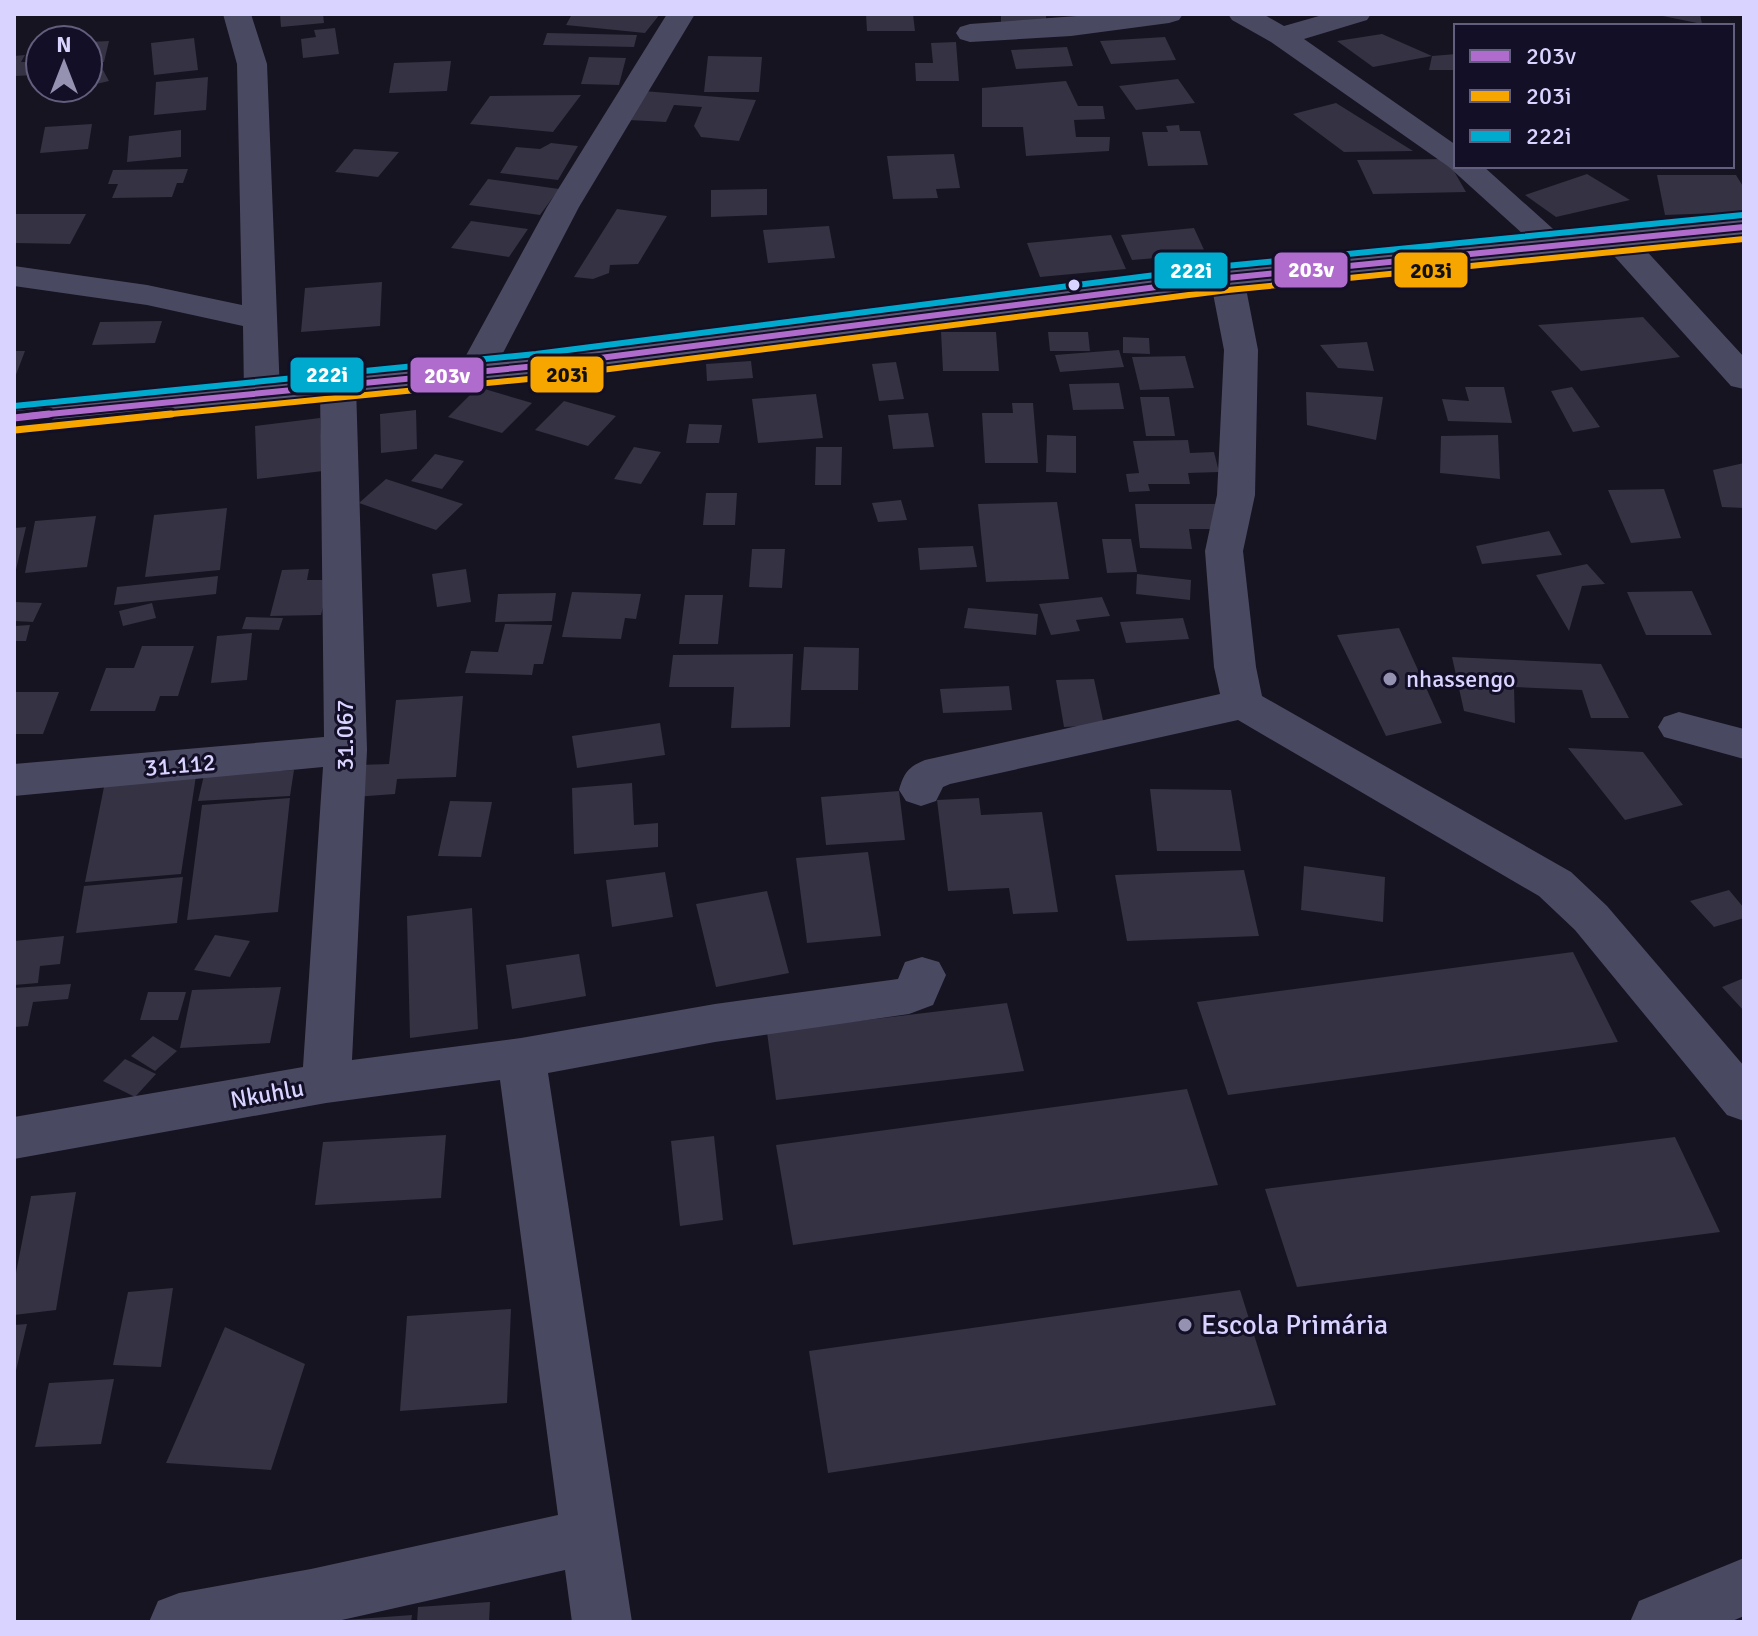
<svg xmlns="http://www.w3.org/2000/svg" width="1758" height="1636" viewBox="0 0 1758 1636" font-family="Signika,sans-serif">
<style>
.building{fill:#343243}
.lines{fill:none;stroke-linecap:round;stroke-linejoin:round}
.street{fill:#4a4962;fill-rule:evenodd}
.secondary{fill:#575674;fill-rule:evenodd}
.bus-1-far1-casing{stroke:#130f26;stroke-width:10}
.bus-1-casing{stroke:#130f26;stroke-width:13}
.bus-2-far1-casing{stroke:#130f26;stroke-width:10}
.bus-2-casing{stroke:#130f26;stroke-width:13}
.bus-3-casing{stroke:#130f26;stroke-width:10}
.bus-1-far1{stroke:#b06ccc;stroke-width:6}
.bus-1{stroke:#b06ccc;stroke-width:7}
.bus-2-far1{stroke:#f7a600;stroke-width:6}
.bus-2{stroke:#f7a600;stroke-width:7}
.bus-3{stroke:#00a9ce;stroke-width:6}
.bus-dot{fill:#d9d4ff;stroke:#130f26;stroke-width:3}
.poi-dot{fill:#9591b1;stroke:#130f26;stroke-width:3}
.labels{text-anchor:middle;dominant-baseline:central;stroke-width:6;stroke-linejoin:round;paint-order:stroke}
.poi-label{font-size:24px;fill:#d9d4ff;stroke:#130f26;text-anchor:start}
.street-label{font-size:24px;fill:#d9d4ff;stroke:#130f26}
.near-poi-label{font-size:28px;fill:#d9d4ff;stroke:#130f26;text-anchor:start}
.line-badge{stroke:#130f26;stroke-width:3}
.badge-label{font-size:22px;text-anchor:middle;font-weight:bold;fill:#fff}
.pale-badge-label{font-size:22px;text-anchor:middle;font-weight:bold;fill:#111}
</style>
<rect width="100%" height="100%" fill="#161421"/>
<path class="building" d="M280,14h43l1,9 -43,4z
M572,14h88l-15,19 -79,-8z
M866,14h47l2,17h-48z
M1001,14h45v13h-45z
M1658,14h42l2,10 -44,-9z
M335,28l4,26 -36,4 -2,-19 15,-2 -2,-7z
M547,33l90,2 -3,12 -91,-2z
M1382,34l50,22 24,-2v16h-27l3,-14 -59,11 -36,-26z
M1165,37l11,23 -65,4 -11,-23z
M194,38l4,32 -44,5 -3,-32z
M109,41l-5,21 -16,1v-21z
M956,42l3,39h-43l-1,-18h18l-2,-20z
M1067,47l6,19 -57,3 -5,-19z
M25,55l-4,7h19v13l-26,1v-20z
M708,56l54,1 -3,35h-55z
M589,57l37,1 -7,27 -38,-1z
M451,61l-4,30 -58,2 5,-30z
M103,70l6,11 -21,5v-12z
M208,77l-2,33 -52,5 2,-33z
M1178,79l17,24 -59,7 -17,-24z
M1066,81l12,25h25l2,13 -31,1 2,17h34l-1,14 -83,5 -3,-29h-41v-39z
M643,91l113,9 -17,41 -38,-4 -7,-11 8,-19 -28,-2 -8,17 -37,-2z
M581,95l-28,37 -83,-8 20,-28z
M1336,103l77,48 -69,1 -51,-38z
M92,124l-4,25 -48,4 5,-26z
M1179,125l1,6h20l8,34 -60,1 -6,-34h26l-2,-6z
M181,130v27l-54,5 2,-26z
M551,143l27,3 -20,34 -58,-7 16,-26 24,2z
M354,149l45,3 -21,25 -43,-5z
M954,154l6,34 -24,1 2,9 -45,1 -6,-43z
M1447,159l19,33 -93,2 -16,-34z
M188,169l-5,14h-6l-5,14 -60,1 6,-14h-10l5,-14z
M1587,174l43,26 -74,17 -31,-22z
M1657,175h79l8,13v24l-79,3z
M488,179l71,10 -19,26 -71,-10z
M767,189v26l-56,2v-27z
M617,209l50,7 -29,48 -28,1 -1,8 -16,6 -19,-2z
M14,214h72l-16,30 -56,-1z
M471,221l57,8 -19,28 -58,-9z
M829,226l6,32 -67,5 -5,-33z
M1194,228l12,26 -74,6 -11,-25z
M1111,235l15,34 -86,8 -13,-34z
M382,282l-2,44 -79,6 4,-44z
M1643,317l37,40 -99,14 -43,-46z
M162,321l-7,22 -63,2 8,-23z
M941,332h55l3,39h-56z
M1048,332h40l2,19h-40z
M1123,337l26,1 1,16 -27,-1z
M1367,342l7,29 -36,-3 -18,-23z
M1119,350l5,17 -64,5 -5,-17z
M14,351h11l-11,29z
M1185,356l9,32 -54,2 -8,-33z
M751,361l2,17 -46,3 -1,-17z
M896,362l8,37 -25,2 -7,-37z
M1119,383l5,26 -51,1 -4,-26z
M478,387l54,16 -30,30 -54,-16z
M1465,387h39l8,36 -64,-2 -6,-22 27,2z
M1572,387l28,40 -27,5 -22,-41z
M1306,392l77,5 -7,43 -69,-15z
M816,394l7,44 -65,5 -6,-44z
M1140,397h29l6,39h-29z
M564,401l52,15 -28,30 -53,-16z
M1012,403h21l5,60h-53l-3,-50h31z
M416,410l1,39 -36,4 -1,-39z
M928,413l6,34 -41,2 -5,-34z
M320,418l3,53 -66,8 -2,-53z
M689,424l33,1 -3,18h-33z
M1047,435l29,1v37l-30,-1z
M1498,435l2,44 -60,-6 1,-37z
M1188,440l2,13 24,-1 5,20 -31,1 2,11h-42l2,7 -21,1 -3,-18 13,-1 -6,-32z
M634,447l27,5 -20,32 -27,-5z
M816,447h26l-1,38h-26z
M435,454l29,7 -22,28 -31,-8z
M1744,463v45l-22,-1 -9,-37z
M386,479l77,25 -27,26 -77,-27z
M1664,489l17,49 -50,5 -23,-53z
M706,493h31l-2,32h-32z
M901,500l6,20 -29,2 -6,-19z
M1057,502l12,77 -83,3 -8,-78z
M1135,504h81l4,25h-31l3,20 -52,-1z
M227,508l-7,62 -75,7 9,-62z
M96,516l-9,51 -62,6 10,-52z
M26,527l-11,47h-1v-46z
M1549,531l13,24 -80,9 -6,-18z
M1102,539h29l6,33 -30,1z
M973,546l4,21 -57,3 -2,-22z
M752,549h33l-3,39 -33,-1z
M1587,564l18,20 -23,2 -13,45 -33,-56z
M309,569l-2,11h23l-9,35 -51,1 12,-46z
M466,569l5,33 -34,5 -5,-33z
M1137,574l54,6 -1,20 -54,-6z
M218,576l-2,18 -102,11 3,-18z
M1692,591l20,44h-66l-19,-43z
M572,592l69,2 -5,25 -11,-1 -4,21 -59,-2z
M556,593l-4,28 -57,1 3,-28z
M685,595h38l-5,49h-39z
M1102,597l8,19 -34,4 4,11 -29,4 -12,-31z
M14,602l28,1 -9,19 -19,-1z
M152,603l4,15 -33,8 -4,-15z
M968,608l70,6 -2,21 -72,-7z
M246,617l37,1 -4,12 -37,-1z
M1183,618l6,21 -63,4 -6,-21z
M505,624l47,1 -9,39h-9l-2,11 -67,-2 6,-22 27,1z
M30,625l-4,16h-12v-15z
M1399,628l43,95 -56,13 -49,-101z
M252,633l-5,47 -36,3 6,-47z
M142,646h52l-16,50h-18l-5,15h-65l16,-43h28z
M804,647l55,1 -1,42h-57z
M793,654l-3,73 -59,1 3,-41h-65l4,-32z
M1452,657l149,7 28,54h-38l-9,-28 -68,-3 1,36 -51,-12z
M1094,679l10,46 -40,2 -8,-47z
M1009,686l3,24 -69,3 -3,-24z
M14,692h45l-16,42h-29z
M463,696l-7,81 -59,2 -2,15 -41,3 4,-32 31,-1 7,-64z
M660,723l5,32 -88,13 -5,-32z
M1568,748l75,4 40,53 -58,15z
M294,770l-4,26 -92,5 6,-26z
M196,776l-15,98 -96,8 20,-100z
M632,783l2,42 24,-2v24l-84,7 -2,-66z
M1150,789l81,1 10,61h-84z
M899,791l6,49 -79,5 -5,-48z
M290,798l-12,114 -91,8 15,-115z
M979,798l2,17 61,-3 16,100 -45,2 -4,-26 -61,3 -11,-91z
M450,801l42,1 -11,55 -43,-1z
M868,852l13,84 -74,7 -11,-85z
M1304,866l81,11 -2,45 -82,-12z
M1244,870l15,66 -132,5 -12,-66z
M665,872l8,45 -61,10 -6,-47z
M183,877l-6,46 -101,10 8,-47z
M1729,890l15,18v10l-30,9 -24,-26z
M767,891l22,82 -73,14 -20,-83z
M472,908l6,121 -68,9 -3,-122z
M215,935l35,6 -20,36 -36,-7z
M64,936l-4,28 -20,2 -2,17 -24,2v-44z
M1573,952l45,90 -390,53 -31,-93z
M579,954l7,42 -74,13 -6,-44z
M1744,978v33l-22,-24z
M71,984l-3,15 -35,3 -5,24 -14,1v-39z
M281,987l-11,56 -90,5 12,-58z
M148,992h38l-8,28h-38z
M1007,1003l17,68 -248,29 -9,-68z
M153,1036l24,15 -22,20 -24,-15z
M125,1059l31,15 -21,23 -32,-16z
M1187,1089l31,96 -425,60 -17,-100z
M446,1135l-5,63 -126,7 8,-63z
M714,1136l9,84 -43,6 -9,-85z
M1675,1137l45,95 -423,55 -32,-98z
M76,1192l-20,118 -42,5v-32l17,-87z
M173,1288l-12,79 -48,-2 15,-73z
M1240,1290l36,115 -448,68 -19,-122z
M511,1309l-4,94 -107,8 7,-95z
M27,1324l-12,51h-1v-50z
M225,1327l80,37 -34,106 -105,-7z
M114,1379l-13,65 -66,3 14,-64z
M490,1602l-1,20h-72l1,-15z
M412,1615l-1,7h-66v-2z"/>
<g class="lines">
<path class="street" d="M223,14h28l16,50 13,329 -5,8 -13,3 -13,-3 -5,-8 -1,-67 -96,-21 -133,-19v-20l133,19 95,20 -5,-241z
M667,14h28l-116,193 -86,165 -5,8 -13,3 -13,-3 -5,-8 90,-165z
M1104,14h79l-4,6 -10,3 -98,13 -101,6 -10,-3 -4,-6 4,-6 10,-3z
M1228,14h35l21,12 42,-12h45l-4,6 -63,19 152,106v21h27l89,80 -4,7 -12,3 -12,-3 -95,-86 -178,-125 -39,-22z
M1618,230l12,3 114,124v32l-13,-3 -125,-139 -4,-7 4,-7z
M1227,268l12,3 5,7 14,72 -3,145 -12,56 13,116 6,29 309,176 36,34 137,160v55l-17,-6 -152,-185 -36,-34 -301,-176 -288,64 -7,3 -7,14 -15,5 -15,-5 -7,-11c5,-17 9,-23 26,-30l295,-66 -6,-27 -9,-116 12,-56 7,-145 -14,-72 5,-7z
M338,375l13,3 5,8 11,364 -15,310 169,-22 194,-34 183,-25 7,-17 17,-5 17,5 7,13 -13,30 -24,9 -194,28 -167,31 84,549h-60l-7,-52 -232,52h-184l9,-21 21,-8 132,-24 247,-54 -58,-435 -174,23 -312,56v-42l289,-50 20,-300 -309,29v-32l310,-27 -4,-351 5,-8z
M1679,712l65,17v30l-80,-22 -6,-10 6,-10z
M1744,1558v58l-14,6h-100l9,-21z"/>
<path class="secondary" d="M1744,217v20l-517,51 -690,89 -523,52v-22l523,-52 690,-87z"/>
<defs>
<path id="bus-1-far1" d="M29,416l508,-50 690,-88 517,-51"/>
<path id="bus-1" d="M14,418l35,-4"/>
<path id="bus-2-far1" d="M151,416l388,-38 689,-88 516,-51"/>
<path id="bus-2" d="M15,430l156,-16"/>
<path id="bus-3" d="M14,406l522,-52 690,-88 517,-51"/>
</defs>
<use href="#bus-1-far1" class="bus-1-far1-casing"/>
<use href="#bus-1" class="bus-1-casing"/>
<use href="#bus-2-far1" class="bus-2-far1-casing"/>
<use href="#bus-2" class="bus-2-casing"/>
<use href="#bus-3" class="bus-3-casing"/>
<use href="#bus-1-far1" class="bus-1-far1"/>
<use href="#bus-1" class="bus-1"/>
<use href="#bus-2-far1" class="bus-2-far1"/>
<use href="#bus-2" class="bus-2"/>
<use href="#bus-3" class="bus-3"/>
</g>
<circle class="bus-dot" cx="1074" cy="285" r="7"/>
<g class="poi-dot">
<circle cx="1390" cy="679" r="8"/>
<circle cx="1185" cy="1325" r="8"/>
</g>
<g class="labels">
<g class="poi-label">
<text x="1406" y="679">nhassengo</text>
</g>
<g class="street-label">
<text transform="translate(345 735) rotate(-90)">31.067</text>
<text transform="translate(180 765) rotate(-5)">31.112</text>
<text transform="translate(267 1094) rotate(-10)">Nkuhlu</text>
</g>
<g class="near-poi-label">
<text x="1201" y="1325">Escola Primária</text>
</g>
</g>
<g class="line-badge">
<rect x="1273" y="251" width="76" height="38" rx="8" fill="#b06ccc"/>
<rect x="1393" y="251" width="76" height="38" rx="8" fill="#f7a600"/>
<rect x="1153" y="251" width="76" height="39" rx="8" fill="#00a9ce"/>
<rect x="529" y="355" width="76" height="39" rx="8" fill="#f7a600"/>
<rect x="289" y="356" width="76" height="38" rx="8" fill="#00a9ce"/>
<rect x="409" y="356" width="76" height="38" rx="8" fill="#b06ccc"/>
</g>
<g class="badge-label">
<text x="1311" y="277">203v</text>
<text x="1191" y="278">222i</text>
<text x="327" y="382">222i</text>
<text x="447" y="383">203v</text>
</g>
<g class="pale-badge-label">
<text x="1431" y="278">203i</text>
<text x="567" y="382">203i</text>
</g>
<rect width="1758" height="1636" fill="none" stroke="#d9d4ff" stroke-width="32"/>
<rect x="1454" y="24" width="280" height="144" fill="#130f26" stroke="#625e7d" stroke-width="2"/>
<rect x="1470" y="50" width="40" height="12" fill="#b06ccc" stroke="#625e7d" stroke-width="2"/>
<text x="1526" y="64" font-size="24" fill="#d9d4ff">203v</text>
<rect x="1470" y="90" width="40" height="12" fill="#f7a600" stroke="#625e7d" stroke-width="2"/>
<text x="1526" y="104" font-size="24" fill="#d9d4ff">203i</text>
<rect x="1470" y="130" width="40" height="12" fill="#00a9ce" stroke="#625e7d" stroke-width="2"/>
<text x="1526" y="144" font-size="24" fill="#d9d4ff">222i</text>
<g transform="translate(64 64)"><circle r="38" fill="#130f26" stroke="#625e7d" stroke-width="2"/>
<path d="M0-6L14 30L0 20L-14 30Z" fill="#9591b1"/>
<text y="-12" font-size="22" font-weight="bold" text-anchor="middle" fill="#d9d4ff">N</text>
</g>
</svg>
